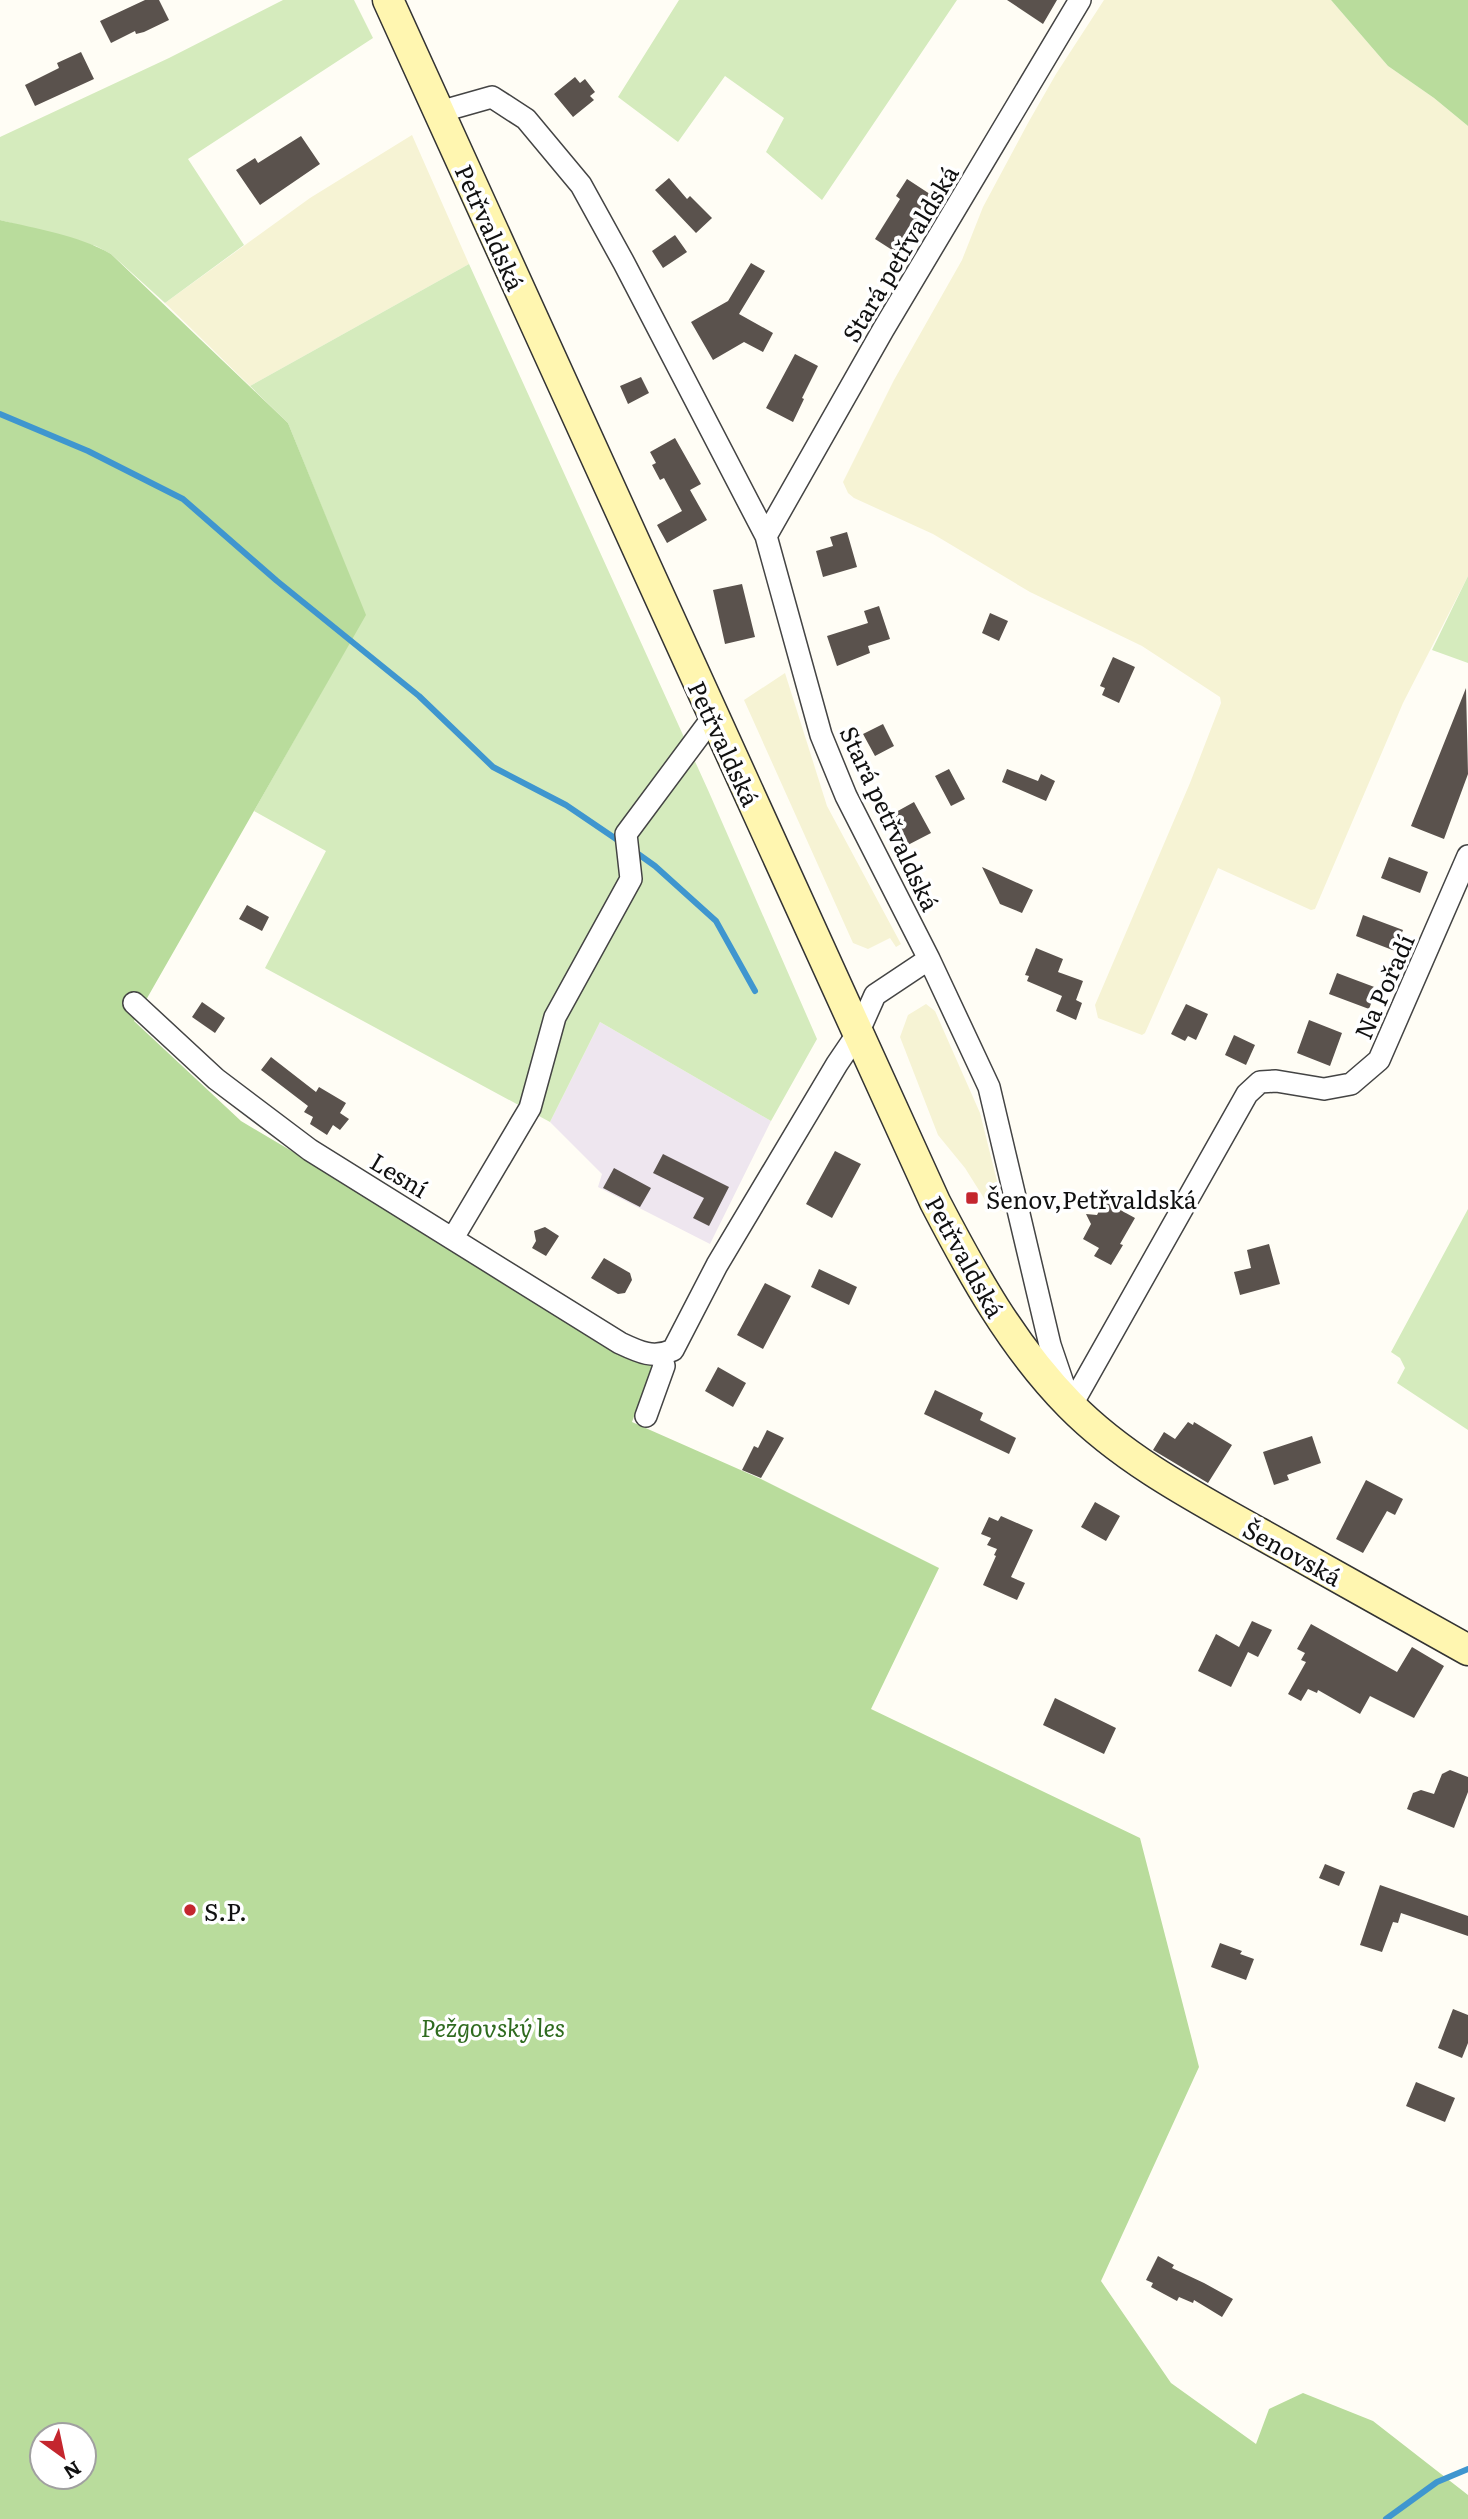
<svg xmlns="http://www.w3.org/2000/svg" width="1468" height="2519" viewBox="0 0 1468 2519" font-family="Literata,serif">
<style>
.industrial{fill:#eee6ef}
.farmland{fill:#f6f3d4}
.green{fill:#d5ebbd}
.forest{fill:#b9dc9c;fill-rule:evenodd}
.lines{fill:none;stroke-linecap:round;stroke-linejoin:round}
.stream{stroke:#3f96cf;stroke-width:6}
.building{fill:#5a524d}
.minor-casing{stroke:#444;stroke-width:24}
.secondary-casing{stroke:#333;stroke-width:33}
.minor{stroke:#fff;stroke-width:21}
.secondary{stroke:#fff6b0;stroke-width:30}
.poi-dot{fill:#c4262e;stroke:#fff;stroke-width:2.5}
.labels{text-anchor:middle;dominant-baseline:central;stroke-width:7;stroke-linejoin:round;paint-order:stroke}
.street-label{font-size:24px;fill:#111;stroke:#fff}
.poi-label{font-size:24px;fill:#111;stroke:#fff;text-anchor:start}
.park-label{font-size:24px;font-style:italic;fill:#2f6b1f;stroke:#fff}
</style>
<rect width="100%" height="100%" fill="#fffdf5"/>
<path class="industrial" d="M600,1022l171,99 -61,123 -112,-57 4,-13 -52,-52z"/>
<path class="farmland" d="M1104,0h227l57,66 46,32 34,28v450l-65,127 -88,206 -4,1 -93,-42 -73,165 -3,2 -44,-17 -3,-13 95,-222 31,-80 -1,-6 -78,-51 -112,-54 -97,-58 -79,-36 -6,-5 -5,-11 51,-102 68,-120 21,-53 45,-84 28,-49z
M412,135l57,129 -219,122 -85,-83 145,-105z
M785,673l42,133 74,138 -5,3 -6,-9 -22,11 -15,-6 -109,-243z
M926,1004l9,7 45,102 25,100 -18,-10 -22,-35 -27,-33 -38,-98 8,-22z"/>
<path class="green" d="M283,0h71l19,38 -185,121 56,86 -79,58 -54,-49 -15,-8 -96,-26v-83l169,-79z
M679,0h278l-135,200 -56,-48 18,-34 -59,-42 -47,66 -60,-45z
M469,264l239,526 109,249 -46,82 -171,-99 -50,100 -285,-154 61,-117 -72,-40 111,-196 -77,-192 -38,-37z
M1468,576v87l-36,-13z
M1468,1209v221l-71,-47 8,-15 -5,-10 -9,-6z"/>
<path class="forest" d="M1331,0h137v126l-34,-28 -46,-32z
M0,220c37,9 78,15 111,34l177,169 78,192 -232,406 107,100 412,244 -21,57 129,57 178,89 -68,141 269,129 59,229 -98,214 70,102 85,61 13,-35 34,-16 70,28 95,74v24h-1468zM42,2435h42v42h-42z"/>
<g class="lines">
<path class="stream" d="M0,414l88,37 95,48 94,82 142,115 74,71 73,38 56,38
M634,851l21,15 61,55 39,70
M1386,2519l51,-37 31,-13"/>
</g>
<path class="building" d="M145,0h14l10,20 -25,12 -8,2 -1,-3 -24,12 -11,-22z
M1007,0h50l-14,24z
M81,52l13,27 -59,27 -10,-21 34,-17 -2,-5z
M575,77l5,6 5,-4 10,13 -5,4 4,4 -21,17 -19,-23z
M301,136l19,28 -60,41 -24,-35 19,-12 3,5z
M669,178l18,21 3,-3 22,22 -16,15 -41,-43z
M907,179l29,19 -36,57 -25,-16 25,-40 -4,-3z
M675,235l12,17 -24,16 -11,-17z
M751,263l14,8 -26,43 34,19 -10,19 -19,-10 -31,18 -22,-38 37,-21z
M795,354l23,12 -16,32 2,1 -11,23 -27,-14z
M641,377l8,16 -21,11 -8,-18z
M675,438l26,46 -11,6 17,30 -40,23 -10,-18 25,-14 -18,-33 -4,2 -8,-15 4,-2 -6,-11z
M847,532l10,35 -34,10 -7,-26 17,-5 -3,-9z
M742,584l13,53 -30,7 -12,-54z
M879,606l11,33 -22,7 2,7 -33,13 -10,-30 41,-13 -4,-12z
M990,613l18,8 -9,20 -17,-8z
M1113,657l22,10 -16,36 -17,-8 3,-7 -5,-2z
M1466,688l2,86 -24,65 -33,-13z
M883,724l11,22 -19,10 -12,-22z
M949,769l16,30 -14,7 -16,-30z
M1007,769l31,12 3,-7 14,7 -9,20 -44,-19z
M914,802l17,31 -27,14 -17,-30z
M1389,857l39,15 -8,21 -39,-15z
M982,867l51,23 -11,23 -22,-9z
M247,905l22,12 -7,14 -23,-12z
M1363,915l40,15 -8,21 -39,-15z
M1036,948l27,11 -5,13 25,9 -7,19 6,3 -6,17 -20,-9 6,-15 -35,-15 2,-5 -4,-1z
M1337,973l40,15 -8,21 -40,-15z
M202,1002l23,16 -10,15 -23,-16z
M1186,1004l22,10 -12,26 -8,-4 -3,5 -14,-7z
M1309,1020l33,13 -12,33 -33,-13z
M1234,1035l21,10 -9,20 -21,-10z
M271,1057l45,35 3,-5 27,16 -6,10 9,6 -9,11 -7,-5 -6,10 -17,-11 3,-7 -9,-5 4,-6 -47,-36z
M835,1151l26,13 -29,54 -26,-14z
M663,1154l66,33 -20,39 -16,-8 11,-20 -51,-25z
M614,1168l37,20 -11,19 -37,-19z
M1104,1201l31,17 -15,26 3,1 -12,20 -17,-9 5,-8 -16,-9 8,-15 -5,-10 11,1z
M545,1227l14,9 -13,20 -14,-8 4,-7 -2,-10z
M1269,1244l11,40 -40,11 -6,-23 17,-4 -4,-18z
M604,1258l26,15 2,7 -7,13 -7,1 -27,-16z
M819,1269l38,18 -8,18 -38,-18z
M765,1283l26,13 -28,53 -26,-14z
M718,1367l28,16 -13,24 -28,-16z
M935,1390l48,23 -3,7 36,18 -7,16 -85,-40z
M1188,1422l5,3 1,-3 38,23 -24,38 -55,-33 11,-18 11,7z
M767,1430l17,8 -23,40 -19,-8 12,-24 4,2z
M1312,1436l9,27 -34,12 2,5 -15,5 -11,-33z
M1366,1480l37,19 -8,16 -8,-4 -24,42 -27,-14z
M1095,1502l25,14 -14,25 -25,-14z
M1001,1516l32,14 -22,47 14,6 -8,17 -34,-15 13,-29 -2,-1 3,-6 -10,-4 4,-7 -10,-4 8,-17 9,4z
M1252,1621l20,9 -14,27 -10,-5 -17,35 -33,-16 18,-37 23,13z
M1311,1624l86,48 15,-25 32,19 -30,52 -44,-22 -10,18 -42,-24 -1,3 -9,-4 -7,12 -13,-7 18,-32 -5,-2 4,-7 -8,-4z
M1055,1698l61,30 -12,26 -61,-29z
M1450,1770l18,7v15l-14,36 -47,-19 6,-16 8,-3 13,4 8,-20z
M1325,1864l20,8 -6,14 -20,-8z
M1380,1885l88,31v20l-67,-23 -3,10 -5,-1 -11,30 -22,-7z
M1220,1943l22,8 -2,3 14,5 -8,21 -35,-13z
M1453,2009l15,6v28l-6,15 -24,-10z
M1416,2082l39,16 -10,24 -39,-16z
M1158,2256l16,9 -2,3 32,15 29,16 -11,18 -28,-17 -1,3 -14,-6 -2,4 -26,-14 2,-4 -7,-3z"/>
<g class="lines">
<defs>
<path id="minor" d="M439,112l53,-15 34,22 55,66 43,78 142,273 55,199 25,61 83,163 60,128 61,258 18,53
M766,536l117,-206 197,-330
M134,1003l82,76 94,71 310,193c19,9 33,16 53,7l44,-85 120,-201 21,-31 17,-38 54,-36
M453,1238l77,-130 25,-91 76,-138 -5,-45 87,-117
M1071,1406l176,-312 13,-12 16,-1 48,8 27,-5 28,-24 89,-204
M646,1416l18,-50 -3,-11"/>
<path id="secondary" d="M388,0l547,1202c38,73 77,144 135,203 53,54 123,91 189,128 70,39 139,78 209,117"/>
</defs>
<use href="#minor" class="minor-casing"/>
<use href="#secondary" class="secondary-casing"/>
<use href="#minor" class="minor"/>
<use href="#secondary" class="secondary"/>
</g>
<g class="poi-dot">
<rect x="965" y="1191" width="14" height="14" rx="3.5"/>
<circle cx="190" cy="1910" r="7"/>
</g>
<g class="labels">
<g class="street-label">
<text transform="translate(491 227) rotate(66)">Petřvaldská</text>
<text transform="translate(899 253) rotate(-59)">Stará petřvaldská</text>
<text transform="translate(725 743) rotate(65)">Petřvaldská</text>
<text transform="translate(891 818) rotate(65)">Stará petřvaldská</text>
<text transform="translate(1383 986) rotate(-66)">Na Pořadí</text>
<text transform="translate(400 1174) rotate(31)">Lesní</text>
<text transform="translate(966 1256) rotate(61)">Petřvaldská</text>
<text transform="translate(1293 1552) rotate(29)">Šenovská</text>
</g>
<g class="poi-label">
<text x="986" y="1198">Šenov,Petřvaldská</text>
<text x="204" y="1910">S.P.</text>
</g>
<g class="park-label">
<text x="493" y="2026">Pežgovský les</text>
</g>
</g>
<g transform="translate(63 2456) rotate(147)"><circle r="33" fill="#ffffff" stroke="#a0a0a0" stroke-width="2"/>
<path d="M0-5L12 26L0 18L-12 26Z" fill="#c4262e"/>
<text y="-10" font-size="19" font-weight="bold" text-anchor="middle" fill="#111111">N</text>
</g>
</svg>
